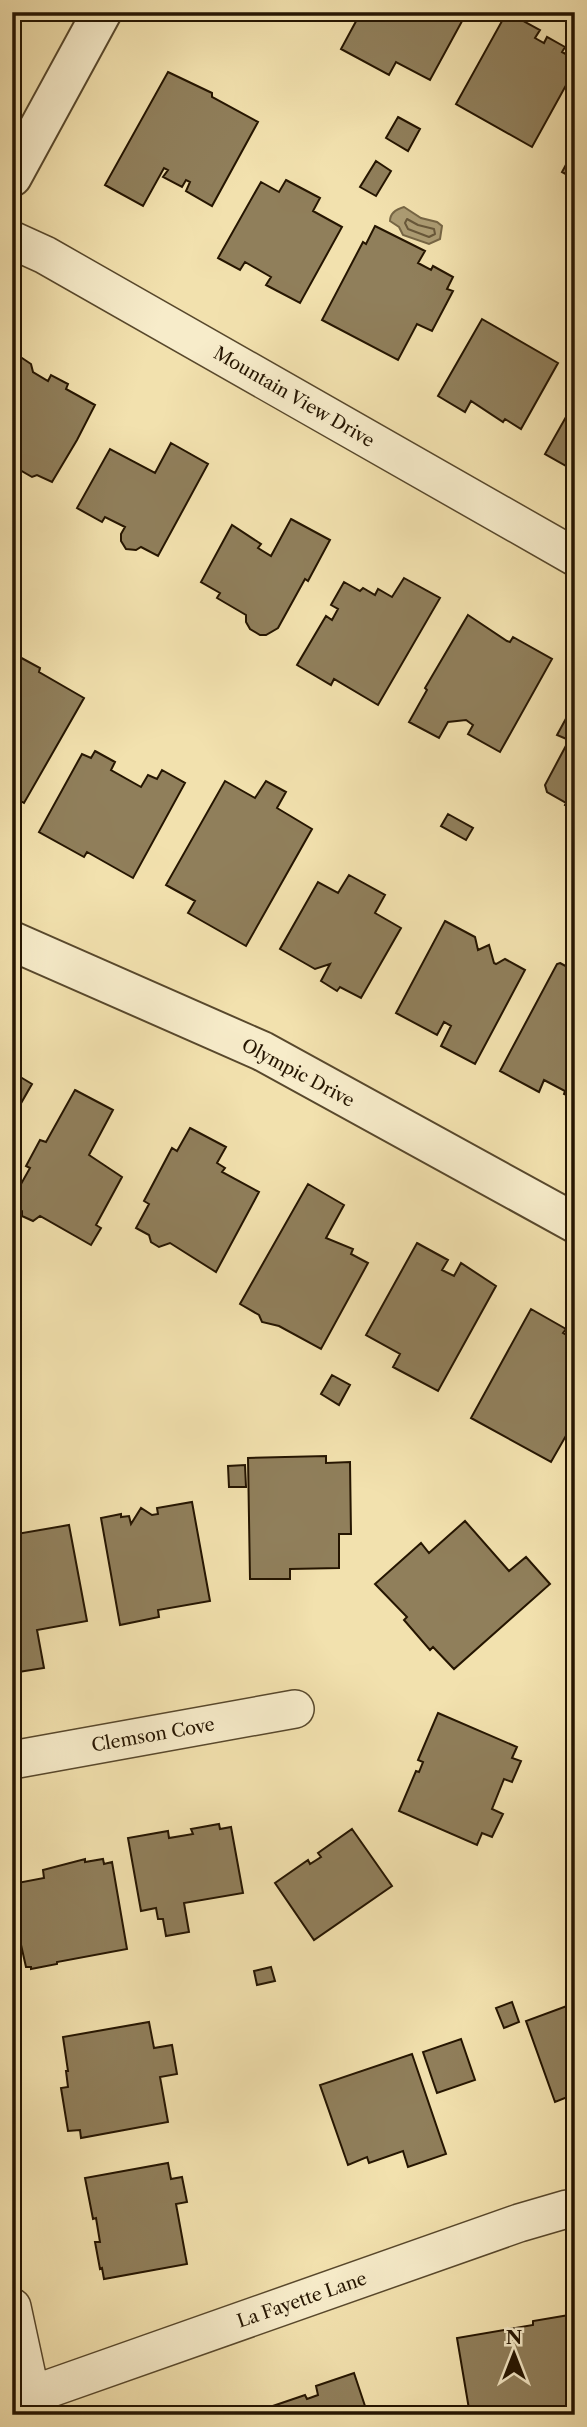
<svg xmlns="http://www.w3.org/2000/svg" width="587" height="2427" viewBox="0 0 587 2427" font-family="'Libre Caslon Text',serif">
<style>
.water{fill:#ac9c73;stroke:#766645;stroke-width:2}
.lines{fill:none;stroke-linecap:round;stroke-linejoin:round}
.shore{stroke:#68583a;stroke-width:2}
.building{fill:#907f5b;stroke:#251501;stroke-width:2}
.minor-casing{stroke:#58482c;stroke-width:40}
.tertiary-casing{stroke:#58482c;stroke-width:42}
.minor{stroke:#f7ecca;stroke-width:37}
.tertiary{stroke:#f7ecca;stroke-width:38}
.labels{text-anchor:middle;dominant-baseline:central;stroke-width:5;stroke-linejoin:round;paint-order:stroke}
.street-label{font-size:18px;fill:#251501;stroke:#f7ecca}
</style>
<rect width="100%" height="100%" fill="#f2e1ae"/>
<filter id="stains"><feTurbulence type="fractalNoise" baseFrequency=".00286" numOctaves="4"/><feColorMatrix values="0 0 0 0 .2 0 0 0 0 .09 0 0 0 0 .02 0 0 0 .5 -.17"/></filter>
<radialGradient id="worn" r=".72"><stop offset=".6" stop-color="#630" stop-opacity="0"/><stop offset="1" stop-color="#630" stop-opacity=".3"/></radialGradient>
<path class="water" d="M404,207l17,11 16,4 5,4 -2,13 -11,5 -26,-9 -4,-8 -9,-6c0,-8 7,-12 14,-14z"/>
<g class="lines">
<path class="shore" d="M407,219l11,6 16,4 1,5 -6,3 -21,-8 -3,-6z"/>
</g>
<path class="building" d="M361,12h106l-37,68 -34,-18 -7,13 -48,-26z
M507,12l33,18 -5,8 9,5 3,-6 18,10 -3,5 13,7v10l-43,78 -76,-43z
M168,72l44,21v4l46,25 -46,84 -26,-15 4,-9 -4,-2 -4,7 -19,-10 5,-7 -4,-2 -21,38 -38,-21z
M398,117l22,12 -12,22 -22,-13z
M575,148v31l-13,-7z
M376,161l15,10 -15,25 -16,-9z
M286,180l34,18 -7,13 29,16 -42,76 -34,-18 5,-8 -26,-15 -5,8 -22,-12 43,-76 18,10z
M375,226l50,25 -7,12 13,7 2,-4 20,11 -6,12 6,2 -21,40 -15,-7 -19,36 -76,-40 41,-78 3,2z
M482,319l76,44 -37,66 -16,-10 -2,3 -32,-21 -6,11 -27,-16z
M22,358l9,6 2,8 15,9 3,-6 17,9 -2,5 29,16 -18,35 -25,42 -15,-7 -5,2 -12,-7 -5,-9 4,-7 -7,-4v-89z
M575,401v70l-30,-17z
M171,443l37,21 -50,92 -17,-9 -5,3 -10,-1 -5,-8v-7l4,-7 -20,-10 -3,5 -25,-14 33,-59 45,24z
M291,519l39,21 -22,41 -3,-2 -27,49 -12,7h-6l-10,-6 -4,-7v-7l-29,-17 3,-5 -19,-11 31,-57 29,19 -3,4 13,8z
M404,578l36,20 -62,107 -44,-26 -3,6 -34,-20 29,-49 6,4 6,-11 -7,-4 13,-23 16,9 3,-3 12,7 3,-6 14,8z
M468,615l39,26 3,1 3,-5 39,22 -52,93 -32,-18 5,-9 -7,-5 -18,2 -9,16 -30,-16 18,-32 -2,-2z
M16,655l24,13 -1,4 45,26 -60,105 -12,-7v-139l2,1z
M575,702v108l-10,-5 1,-2 -19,-11 -2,-7 24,-45 -12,-5z
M95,751l20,11 -4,8 30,17 7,-12 9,4 5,-9 23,13 -52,95 -46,-26 -3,5 -45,-25 43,-78 9,4z
M225,781l30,17 11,-17 20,11 -9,16 35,21 -66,117 -58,-33 7,-12 -29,-16z
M448,814l25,14 -7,12 -25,-14z
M349,875l36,20 -10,18 26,15 -40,70 -21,-11 -3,4 -16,-10 9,-17 -15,5 -35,-20 38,-67 20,11z
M445,921l30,16 3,13 11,-5 5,18 2,1 9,-5 20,11 -50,94 -34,-18 10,-20 -7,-4 -7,13 -41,-22z
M560,963l15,8v128l-11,-5 1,-3 -21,-11 -5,12 -39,-21 57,-107z
M12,1072l20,12 -20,35z
M75,1090l38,20 -24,45 33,22 -26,48 5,3 -10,17 -51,-29 -7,5 -11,-5v-5l-10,-5v-6l18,-32 -4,-2 14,-26 6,2z
M190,1128l36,19 -9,16 8,5 -3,4 37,20 -43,80 -46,-29 -11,4 -8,-5 -2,-7 -13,-7 13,-24 -5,-3 28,-53 5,3z
M308,1184l36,21 -18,33 27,11 -2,5 17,9 -47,86 -42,-23 -17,-4 -3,-7 -19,-11z
M417,1243l31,17 -6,10 12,6 7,-13 35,23 -58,105 -45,-24 7,-13 -34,-19z
M531,1309l35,20 -3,4 12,7v80l-24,42 -80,-44z
M332,1375l18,10 -11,20 -18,-11z
M326,1456v7l24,-1 1,72h-12v34l-49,1v10h-40l-2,-121z
M245,1465l1,22h-17l-1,-21z
M192,1502l18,99 -52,9 1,7 -39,8 -19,-107 20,-4v3l8,-1 2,8 10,-16 11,7 6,-1 -1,-6z
M465,1521l44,50 17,-14 24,27 -96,85 -21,-22 -3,3 -26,-30 3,-3 -32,-33 46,-41 8,10z
M69,1525l18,96 -50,9 7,38 -32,5v-142l5,3z
M438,1713l79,34 -5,11 9,3 -9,21 -8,-3 -12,30 11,5 -11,23 -10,-4 -5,12 -78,-34 17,-40 3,1 4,-10 -5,-2z
M219,1824l1,5 11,-2 12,66 -59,10 5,29 -23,4 -3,-17h-5l-2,-11 -15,3 -13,-73 40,-7 1,7 24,-4 -2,-5z
M352,1829l40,57 -78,54 -39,-57 33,-23 2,4 11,-7 -3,-4z
M85,1859v3l18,-3 1,5 8,-2 15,87 -70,13v2l-26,5v-2h-5l-14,-62v-21l32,-6 -1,-8z
M271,1967l4,14 -18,4 -3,-14z
M512,2002l7,20 -15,6 -8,-20z
M575,2003v91l-20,8 -29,-81z
M149,2022l5,26 18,-3 5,29 -17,3 8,45 -87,16 -1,-8 -12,1 -7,-43 7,-1 -2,-16h2l-5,-34z
M461,2039l14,41 -38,13 -14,-41z
M412,2054l34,100 -38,13 -5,-16 -34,12 -2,-6 -19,8 -28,-80z
M168,2163l3,16 11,-2 5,25 -11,2 11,60 -83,15 -2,-11 -2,1 -5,-27h5l-4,-24 -3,1 -8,-41z
M575,2314v101h-105l-13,-77 76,-13v-4z
M354,2373l14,42h-99l-2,-7 38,-13 2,4 11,-4 -2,-9z"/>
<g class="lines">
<defs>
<path id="minor" d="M12,240l33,15 530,302
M12,1760l283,-51
M12,2307l19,88 6,20
M31,2395l488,-172 48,-14 8,-1"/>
<path id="tertiary" d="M12,177l90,-165
M12,941l250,110 313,172"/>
</defs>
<use href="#minor" class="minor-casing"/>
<use href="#tertiary" class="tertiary-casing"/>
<use href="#minor" class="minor"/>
<use href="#tertiary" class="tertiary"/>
</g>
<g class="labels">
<g class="street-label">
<text transform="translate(294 397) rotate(30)">Mountain View Drive</text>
<text transform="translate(298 1073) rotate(28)">Olympic Drive</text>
<text transform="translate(153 1735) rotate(-10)">Clemson Cove</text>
<text transform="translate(302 2300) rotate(-19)">La Fayette Lane</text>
</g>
</g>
<rect width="587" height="2427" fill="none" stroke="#f2e1ae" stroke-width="42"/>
<rect x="14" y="14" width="559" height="2399" fill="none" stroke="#251501" stroke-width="3.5"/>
<rect x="21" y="21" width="545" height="2385" fill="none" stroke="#251501" stroke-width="2"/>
<g transform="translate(514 2354)" stroke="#f7ecca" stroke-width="5" paint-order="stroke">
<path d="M0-5L12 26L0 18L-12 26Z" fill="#251501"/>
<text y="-10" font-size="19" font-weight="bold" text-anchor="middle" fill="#251501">N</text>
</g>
<rect width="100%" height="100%" filter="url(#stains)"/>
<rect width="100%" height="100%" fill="url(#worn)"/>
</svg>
